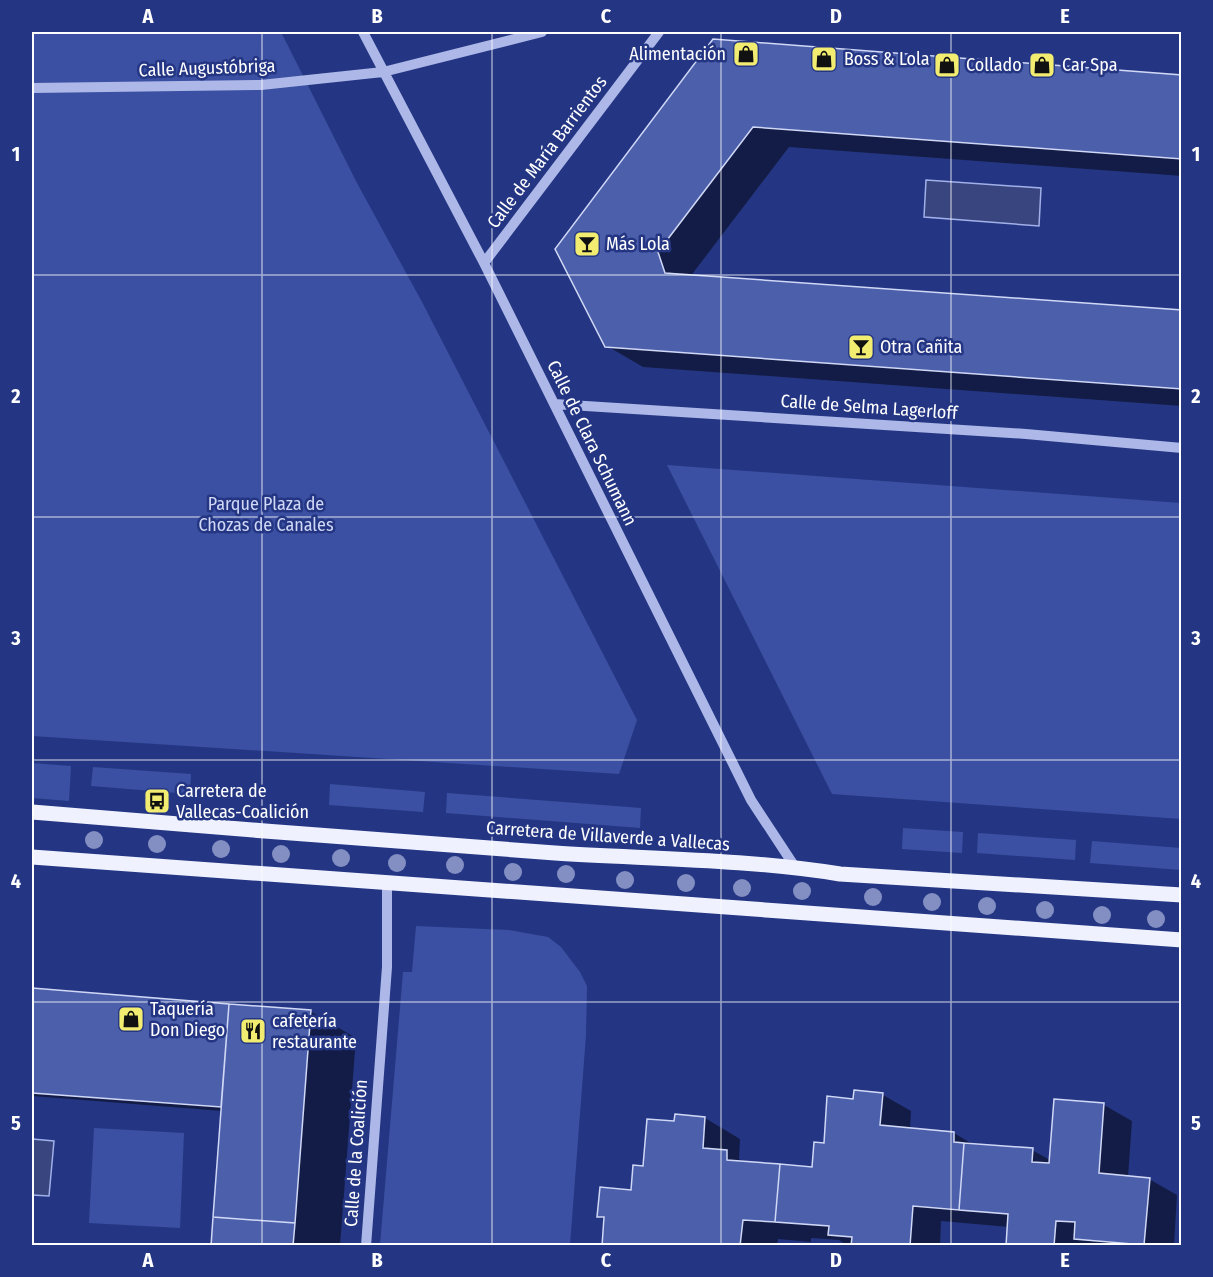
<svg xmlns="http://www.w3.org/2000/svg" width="1213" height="1277" font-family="'Fira Sans Condensed',sans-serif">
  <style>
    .green { fill: #3b50a2 }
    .water { fill: #39457f; stroke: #a1b0e9; stroke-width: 1.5 }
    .shadow { fill: #0007 }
    .building { fill: #4c5fab; stroke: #d0d8f6; stroke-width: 1.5 }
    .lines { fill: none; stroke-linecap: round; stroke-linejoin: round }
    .minor { stroke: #adb8e8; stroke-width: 10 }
    .major { stroke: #eff1fe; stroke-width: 15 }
    .tree { fill: #838fc2 }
    .grid { fill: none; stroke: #fff; stroke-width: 1.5; stroke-opacity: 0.55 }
    .labels { text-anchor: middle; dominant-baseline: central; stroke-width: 5; stroke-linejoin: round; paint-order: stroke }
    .poi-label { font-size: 18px; fill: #fff; stroke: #243683; text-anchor: start }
    .street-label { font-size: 18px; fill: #fff; stroke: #243683 }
    .park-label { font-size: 18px; fill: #d0d8f6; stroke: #243683 }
    .neatline { fill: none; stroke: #fff; stroke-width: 2 }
    .grid-label { font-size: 20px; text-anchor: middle; font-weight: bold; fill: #fff }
  </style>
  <rect width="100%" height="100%" fill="#243683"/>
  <path class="green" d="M32 32H281L357 183 422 302 637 720 619 774 32 736Z
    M667 465 1181 503V819L832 794Z
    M32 763 71 766 69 801 32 798Z
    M93 767 191 774 190 794 91 786Z
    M330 784 425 792 423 812 329 805Z
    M447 793 641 808 640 828 446 813Z
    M903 828 963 832 962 853 902 849Z
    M978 833 1076 840 1075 860 977 853Z
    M1092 841 1181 848V870L1090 863Z
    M416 926 509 930 548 937 561 947 580 972 587 986 586 1035 570 1245H380L403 972H412Z
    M94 1128 184 1133 180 1228 89 1223Z"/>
  <path class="water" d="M926 180 1041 188 1039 226 924 217Z
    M32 1139 54 1141 49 1196 32 1195Z"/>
  <path class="shadow" d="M714 40 1182 76V176L789 147 693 273 695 277 1182 311V406L643 367 607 346Z
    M32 989 310 1011 356 1038 340 1246H212L222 1111 32 1096Z
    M855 1092 883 1095 911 1111 910 1130 954 1133 974 1145 1032 1150 1050 1160 1104 1105 1132 1121 1128 1177 1149 1179 1177 1195 1174 1246H1088L1083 1243V1246H1007L1009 1227 941 1221 940 1246H848L839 1240 811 1238V1242L778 1239 777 1246H604L605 1220 598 1216 633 1191 644 1168 676 1122 705 1118 740 1139 739 1159 746 1163 813 1168 825 1145 855 1100Z"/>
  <path class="building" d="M713 39 1182 75V159L753 127 658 252 665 273 1182 310V389L605 347 555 249Z
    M32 988 229 1004 221 1107 32 1093Z
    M229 1004 311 1010 295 1223 213 1217Z
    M854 1090 883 1093 880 1125 954 1132V1142L964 1143 959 1210 913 1206 910 1246H851L852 1237 828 1235 829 1226 775 1222 780 1164 812 1167 814 1142 824 1143 827 1096 853 1099Z
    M1054 1099 1104 1103 1099 1173 1150 1178 1144 1245 1074 1239 1075 1222 1056 1221 1054 1246H1006L1008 1214 959 1210 964 1143 1033 1148 1032 1162 1049 1163Z
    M675 1114 705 1117 703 1148 727 1150V1160L780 1164 775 1222 743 1220 740 1246H602L604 1217H597L600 1187 631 1190 633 1165 643 1166 647 1119 674 1121Z
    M213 1217 295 1223 293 1246H211Z"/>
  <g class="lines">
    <path class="minor" d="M363 32 484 263 751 800 795 867
      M32 88 261 85 383 72 542 32
      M484 263 659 32
      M554 404 1026 434 1182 448
      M366 1246 387 967V883"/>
    <path class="major" d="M32 812C206 827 381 840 555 853 650 859 746 859 840 874L1182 895
      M32 857 1182 940"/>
  </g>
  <g class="tree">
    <circle cx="94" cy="840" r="9"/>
    <circle cx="157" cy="844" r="9"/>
    <circle cx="221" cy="849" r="9"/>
    <circle cx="281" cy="854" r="9"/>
    <circle cx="341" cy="858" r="9"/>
    <circle cx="397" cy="863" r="9"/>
    <circle cx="455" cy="865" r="9"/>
    <circle cx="513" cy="872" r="9"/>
    <circle cx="566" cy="874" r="9"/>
    <circle cx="625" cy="880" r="9"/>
    <circle cx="686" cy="883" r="9"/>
    <circle cx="742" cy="888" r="9"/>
    <circle cx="802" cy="891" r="9"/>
    <circle cx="873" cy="897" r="9"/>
    <circle cx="932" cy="902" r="9"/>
    <circle cx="987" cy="906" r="9"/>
    <circle cx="1045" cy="910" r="9"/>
    <circle cx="1102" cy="915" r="9"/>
    <circle cx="1156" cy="919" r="9"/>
  </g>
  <path class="grid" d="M262 32V1246M492 32V1246M721 32V1246M951 32V1246M32 275H1182M32 517H1182M32 760H1182M32 1002H1182"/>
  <defs>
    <symbol id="shop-square" viewBox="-11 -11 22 22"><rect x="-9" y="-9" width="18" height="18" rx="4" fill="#f2ed70" stroke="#243683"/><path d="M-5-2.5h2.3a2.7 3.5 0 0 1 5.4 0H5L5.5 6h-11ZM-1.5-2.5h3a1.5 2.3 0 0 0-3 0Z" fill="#111"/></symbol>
    <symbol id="bar-square" viewBox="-11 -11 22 22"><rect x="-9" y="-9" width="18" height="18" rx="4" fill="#f2ed70" stroke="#243683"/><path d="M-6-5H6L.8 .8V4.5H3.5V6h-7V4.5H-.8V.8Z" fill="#111"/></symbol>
    <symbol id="bus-square" viewBox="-11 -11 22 22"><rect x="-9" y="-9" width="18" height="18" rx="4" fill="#f2ed70" stroke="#243683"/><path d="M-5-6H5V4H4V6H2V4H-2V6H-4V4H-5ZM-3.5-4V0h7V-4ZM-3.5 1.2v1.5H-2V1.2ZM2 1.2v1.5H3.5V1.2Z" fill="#111"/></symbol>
    <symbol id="restaurant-square" viewBox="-11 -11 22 22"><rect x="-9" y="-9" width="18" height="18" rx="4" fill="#f2ed70" stroke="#243683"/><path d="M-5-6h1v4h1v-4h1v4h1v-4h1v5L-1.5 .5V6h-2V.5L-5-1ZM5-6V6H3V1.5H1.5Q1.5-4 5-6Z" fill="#111"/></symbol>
  </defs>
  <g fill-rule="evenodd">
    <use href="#shop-square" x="731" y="39" width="30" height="30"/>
    <use href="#shop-square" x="809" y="44" width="30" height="30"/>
    <use href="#shop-square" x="932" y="50" width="30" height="30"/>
    <use href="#shop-square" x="1027" y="50" width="30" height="30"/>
    <use href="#bar-square" x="572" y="229" width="30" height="30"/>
    <use href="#bar-square" x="846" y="332" width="30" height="30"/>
    <use href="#bus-square" x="142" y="786" width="30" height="30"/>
    <use href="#shop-square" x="116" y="1004" width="30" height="30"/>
    <use href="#restaurant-square" x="238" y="1016" width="30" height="30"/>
  </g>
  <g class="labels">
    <g class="poi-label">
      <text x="726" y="54" text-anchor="end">Alimentación</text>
      <text x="844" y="59">Boss &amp; Lola</text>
      <text x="966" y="65">Collado</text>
      <text x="1062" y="65">Car Spa</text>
      <text x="606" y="244">Más Lola</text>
      <text x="880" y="347">Otra Cañita</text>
      <text x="176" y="791">Carretera de<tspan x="176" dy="21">Vallecas-Coalición</tspan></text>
      <text x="150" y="1009">Taquería<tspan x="150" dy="21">Don Diego</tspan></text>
      <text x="272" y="1021">cafetería<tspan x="272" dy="21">restaurante</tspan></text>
    </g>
    <g class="street-label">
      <text transform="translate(207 68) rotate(-2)">Calle Augustóbriga</text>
      <text transform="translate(547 152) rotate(-53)">Calle de María Barrientos</text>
      <text transform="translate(869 407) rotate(4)">Calle de Selma Lagerloff</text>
      <text transform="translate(592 443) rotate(64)">Calle de Clara Schumann</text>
      <text transform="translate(608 836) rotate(4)">Carretera de Villaverde a Vallecas</text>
      <text transform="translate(356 1153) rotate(-86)">Calle de la Coalición</text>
    </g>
    <g class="park-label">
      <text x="266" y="504">Parque Plaza de<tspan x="266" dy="21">Chozas de Canales</tspan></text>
    </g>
  </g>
  <rect width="1213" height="1277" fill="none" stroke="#243683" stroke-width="66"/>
  <rect x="33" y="33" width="1147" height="1211" class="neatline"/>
  <g class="grid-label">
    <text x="148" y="23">A</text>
    <text x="377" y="23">B</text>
    <text x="606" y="23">C</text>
    <text x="836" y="23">D</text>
    <text x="1065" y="23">E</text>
    <text x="16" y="161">1</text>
    <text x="1196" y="161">1</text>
    <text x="16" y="403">2</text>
    <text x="1196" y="403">2</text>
    <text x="16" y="645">3</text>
    <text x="1196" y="645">3</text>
    <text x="16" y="888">4</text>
    <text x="1196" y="888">4</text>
    <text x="16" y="1130">5</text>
    <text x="1196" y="1130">5</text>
    <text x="148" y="1267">A</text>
    <text x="377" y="1267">B</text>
    <text x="606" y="1267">C</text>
    <text x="836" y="1267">D</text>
    <text x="1065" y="1267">E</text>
  </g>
</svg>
